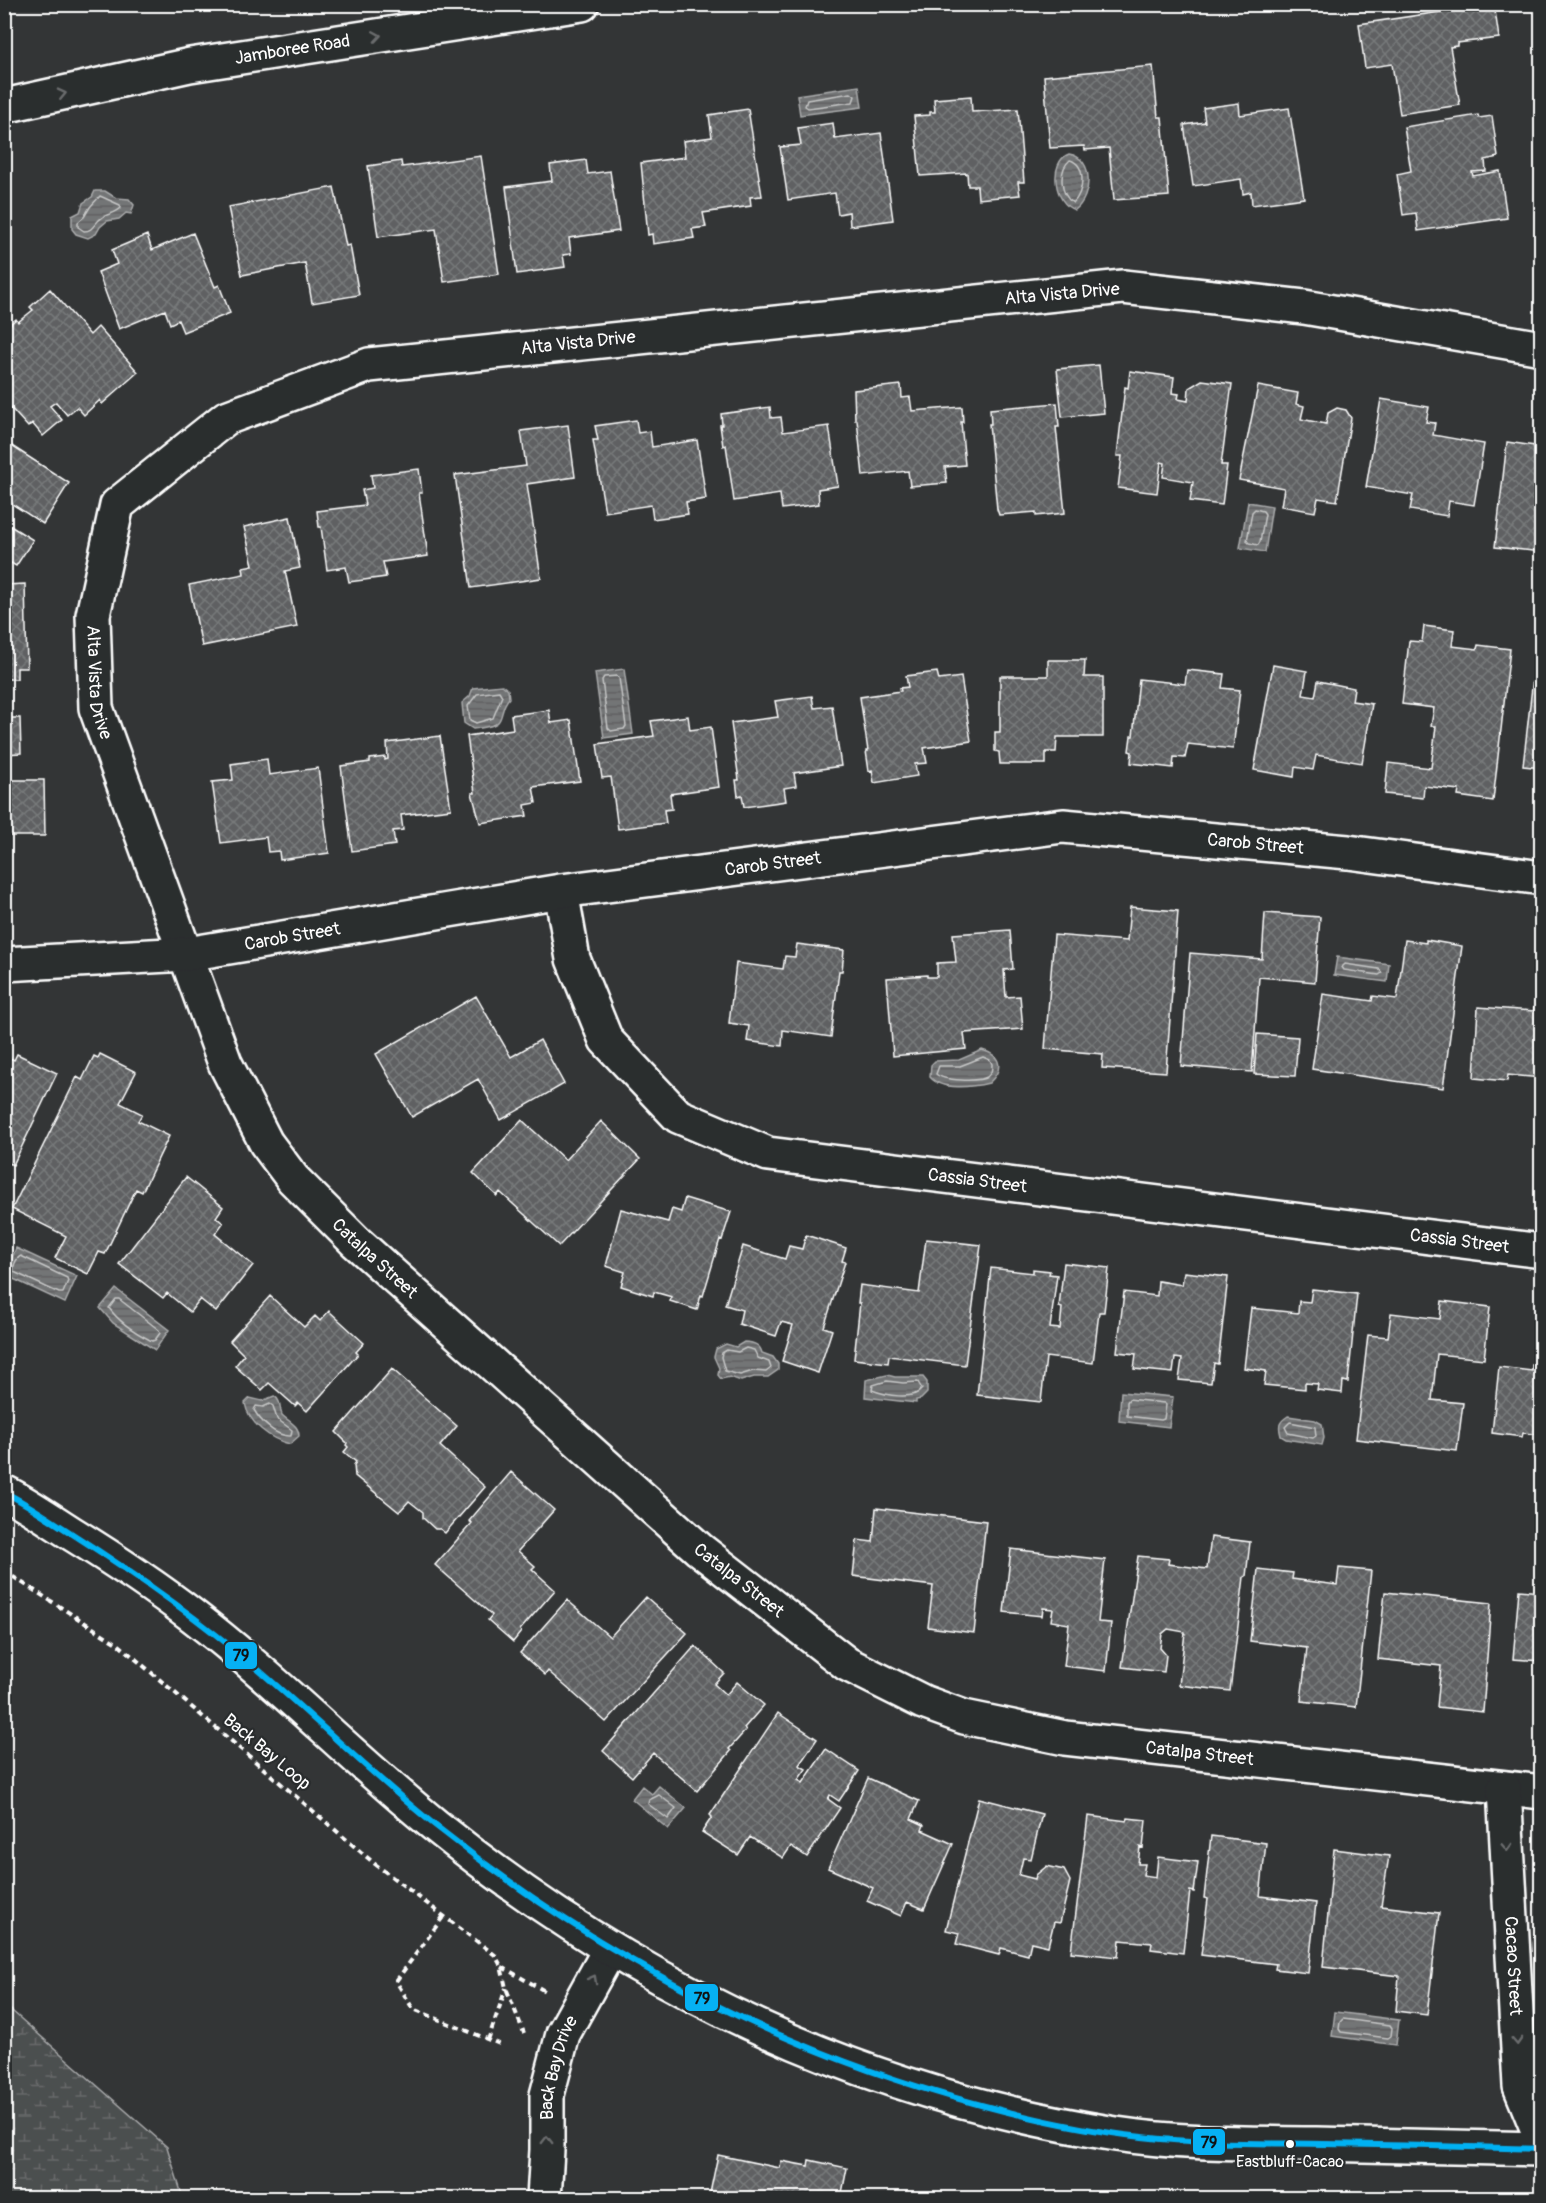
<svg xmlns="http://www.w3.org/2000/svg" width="1546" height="2203" font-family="Pangolin,sans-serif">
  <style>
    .wetland { fill: url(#wetland-marsh); stroke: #a6a7a8; stroke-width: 1.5 }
    .water { fill: url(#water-rules); stroke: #abacad; stroke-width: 1.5 }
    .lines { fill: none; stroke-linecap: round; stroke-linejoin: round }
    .shore { stroke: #c7c8c8; stroke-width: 1.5 }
    .building { fill: url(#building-cross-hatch); stroke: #fff; stroke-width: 1.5 }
    .minor-casing { stroke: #fff; stroke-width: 38 }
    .tertiary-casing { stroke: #fff; stroke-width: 38 }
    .secondary-casing { stroke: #fff; stroke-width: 38 }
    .primary-casing { stroke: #fff; stroke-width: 38 }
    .path { stroke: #fff; stroke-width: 4; stroke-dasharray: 6 4.5; stroke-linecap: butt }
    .minor { stroke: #2a2d2e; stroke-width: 33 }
    .tertiary { stroke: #2a2d2e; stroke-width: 33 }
    .secondary { stroke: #2a2d2e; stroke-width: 33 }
    .primary { stroke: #2a2d2e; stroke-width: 33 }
    .bus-1-casing { stroke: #2a2d2e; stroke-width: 10 }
    .bus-1 { stroke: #06b1f3; stroke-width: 6 }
    .oneway { stroke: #6a6c6d }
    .bus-dot { fill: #fff; stroke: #2a2d2e; stroke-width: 2 }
    .labels { text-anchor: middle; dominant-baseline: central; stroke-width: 4.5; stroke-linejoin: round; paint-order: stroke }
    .bus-label { font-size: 16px; fill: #fff; stroke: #2a2d2e }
    .street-label { font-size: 18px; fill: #fff; stroke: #2a2d2e }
    .line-badge { stroke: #2a2d2e; stroke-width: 2 }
    .pale-badge-label { font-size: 16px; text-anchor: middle; font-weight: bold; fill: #111 }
  </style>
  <defs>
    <pattern id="wetland-marsh" width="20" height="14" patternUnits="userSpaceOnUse" patternTransform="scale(1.5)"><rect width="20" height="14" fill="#4c4f50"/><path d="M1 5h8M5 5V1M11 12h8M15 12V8" fill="none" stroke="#67696a"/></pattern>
    <pattern id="water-rules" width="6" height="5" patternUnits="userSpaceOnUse" patternTransform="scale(1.5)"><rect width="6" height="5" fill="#737576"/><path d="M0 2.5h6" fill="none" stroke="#606061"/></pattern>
    <pattern id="building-cross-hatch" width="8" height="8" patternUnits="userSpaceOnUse" patternTransform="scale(1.5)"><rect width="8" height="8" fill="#5f6162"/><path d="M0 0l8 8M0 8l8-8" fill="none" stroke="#77797a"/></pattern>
  </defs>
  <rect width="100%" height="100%" fill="#333536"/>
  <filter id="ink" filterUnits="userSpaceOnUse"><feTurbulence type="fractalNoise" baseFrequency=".0167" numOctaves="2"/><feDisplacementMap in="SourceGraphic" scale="12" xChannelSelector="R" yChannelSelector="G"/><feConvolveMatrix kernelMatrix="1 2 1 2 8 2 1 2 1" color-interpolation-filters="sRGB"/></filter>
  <g filter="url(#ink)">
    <path class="wetland" d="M4 2004 167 2147 183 2198H5Z"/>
    <path class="water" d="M859 86 862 107 800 115 797 95Z
      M1069 154C1095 158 1092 197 1075 210 1054 204 1048 162 1069 154Z
      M95 191H105L116 198 129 199 134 205 131 214 126 213 119 219 107 221 100 227 96 234 88 238 76 234 72 229V216L80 212 83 203 92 197Z
      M1248 502 1272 506 1265 552 1240 548Z
      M624 669 633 734 604 738 595 673Z
      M502 685 508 690 509 698C501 707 503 717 498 722 494 727 480 728 473 729L464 723 462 703 470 696 473 688Z
      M1337 957 1389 964 1387 982 1334 975Z
      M982 1050C1003 1056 1003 1070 989 1083 972 1087 942 1091 930 1077L931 1065 935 1061 959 1060Z
      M16 1248 77 1276 65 1303 5 1275Z
      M116 1289 169 1330 155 1350 113 1323 100 1308Z
      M744 1342C752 1342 760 1344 762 1353L773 1357 778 1364V1370L768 1377H754L741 1381 730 1377 721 1379 718 1375 719 1368 714 1357 716 1349 726 1344 736 1347Z
      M887 1375 895 1377H923L927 1382V1393L921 1399 916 1400V1403L865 1397 866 1380Z
      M1121 1392 1173 1397 1169 1427 1119 1421Z
      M274 1396C282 1401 279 1408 282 1415 289 1422 299 1425 299 1436L290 1444C271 1440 248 1423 245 1403L250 1398 262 1401Z
      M1288 1416 1315 1420 1322 1424 1324 1438 1322 1445 1286 1439 1281 1436C1278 1425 1279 1422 1288 1416Z
      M642 1786 652 1794 659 1786 686 1808 668 1829 632 1799Z
      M1335 2012 1399 2020 1396 2045 1332 2036Z"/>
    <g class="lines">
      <path class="shore" d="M851 93 855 96 853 102 808 108 805 106 807 100Z
        M1070 160C1087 165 1084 193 1073 203 1060 195 1058 170 1070 160Z
        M100 196 120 205 121 208C115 214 109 213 103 217 94 222 94 231 84 231L78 227V222L84 217 90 207Z
        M1255 509 1263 511 1265 514 1260 542 1258 545 1249 543 1247 541 1252 512Z
        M617 676 619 678 626 726 624 729 611 731 608 728 602 680 604 677Z
        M499 691 502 696 493 718 476 723 470 720 468 706 477 694Z
        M1345 964 1379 969 1382 973 1379 975 1344 970 1342 967Z
        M983 1057 990 1060 992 1064C992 1069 992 1073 987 1077 979 1082 943 1081 936 1074L939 1066H960Z
        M21 1256 67 1278 68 1281 63 1293H59L14 1272C12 1268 16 1258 21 1256Z
        M116 1299H119L159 1330 160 1333 155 1340 152 1341C136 1333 119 1322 109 1308Z
        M746 1348 754 1350 758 1358 769 1362 771 1368 766 1372 753 1371 740 1375 725 1371 721 1357 722 1353 727 1350 738 1352Z
        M887 1381 903 1383 918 1382 922 1389C913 1401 885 1395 872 1390L873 1385Z
        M1129 1399 1164 1403 1166 1405 1164 1419 1161 1420 1127 1416V1402Z
        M270 1404 273 1406 277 1419 292 1430 291 1436C276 1437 261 1422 254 1410L256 1406 263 1407Z
        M1290 1422 1315 1427 1316 1436 1313 1438 1288 1433 1285 1427Z
        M659 1795 676 1808 668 1819 648 1804 649 1800Z
        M1343 2019 1390 2025 1392 2028 1391 2036 1388 2038 1341 2032 1339 2029 1340 2022Z"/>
    </g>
    <path class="building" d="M1445 4H1494L1499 38 1457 43V46L1450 47 1460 105 1400 114 1392 64 1365 68 1359 24 1446 11Z
      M1153 66 1158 117H1162L1169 196 1114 200 1109 148 1085 150 1084 146 1050 148 1044 76Z
      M971 96 972 112 1018 109 1024 182H1018L1020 195 978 199 977 186H968L967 173 920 176 914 116 930 115V112H935L934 99Z
      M1239 103 1240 115 1289 108 1304 198 1252 205 1251 192 1243 194 1241 179 1193 186 1184 125 1205 122 1203 108Z
      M748 109 762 196 750 197 751 206 703 213 706 227 692 229 694 238 653 244 652 234 648 235 641 163 685 157 683 141 712 137 709 115Z
      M1478 115 1479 118 1492 116 1498 157 1485 160 1486 171 1472 172 1473 176 1500 171 1507 218 1418 231 1416 213 1403 215 1397 174 1411 171 1404 127Z
      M833 123 835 139 881 133 893 220 850 226 849 212 838 214 835 193 788 200 780 147 801 145 798 128Z
      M481 156 499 274 444 282 436 229 378 237 368 166 401 161 402 167Z
      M586 160 588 174 610 171 619 231 569 238 571 254 563 255 565 267 517 274 506 187 552 181 550 165Z
      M334 187 346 246 350 245 359 295 312 303 305 263 242 275 228 207Z
      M193 233 215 287 219 285 230 313 183 332 178 320 170 324 165 310 119 329 98 272 117 264 112 250 147 235 152 250Z
      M50 289 90 335 98 327 138 372 102 404 100 400 84 415 77 407 67 415 56 402 50 406 62 420 43 436 32 423 28 427 7 404 4 406V329L16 319 18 322 33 310 30 307Z
      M1099 365 1104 413 1062 417 1057 369Z
      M1130 371 1174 377 1172 393 1179 394 1178 399 1188 401 1189 388 1202 380 1232 384 1221 465H1227L1222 505 1190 501 1193 482 1163 477 1165 463 1161 462 1157 493 1118 488 1122 456H1117L1125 387 1128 388Z
      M901 385 902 398 910 397 912 411 962 407 963 422H961L965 465 945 467 947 483 910 486 908 471 863 476 857 420H855L854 390Z
      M1258 386 1298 393 1296 404 1304 406 1301 419 1326 424 1328 413 1337 408 1346 410 1351 418 1337 501 1318 498 1315 512 1281 506 1284 488 1239 480Z
      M1381 399 1429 407 1426 422 1435 423 1433 435 1484 444 1474 505 1449 501 1447 516 1410 510 1413 495 1366 487Z
      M1057 403 1059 427H1056L1065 513 1036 516V512L999 515 997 509 989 424H991L990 409Z
      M770 407 771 418 781 417 783 432 829 426 838 486 818 489 819 504 782 509 780 494 734 501 726 445 723 446 720 425H722L721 414Z
      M636 420 638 433 650 431 652 447 697 440 706 499 686 502 688 514 653 519 651 505 605 512 593 440H598L595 426Z
      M568 425 575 477 527 484 541 578 471 588 455 475 526 466 521 431Z
      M4 441 69 483 43 524 6 500 4 502Z
      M1507 442 1542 447 1538 484 1542 485V552L1495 547Z
      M419 469 422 493H419L428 556 383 562 386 577 349 582 346 567 327 570 321 527H319L317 511 365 505 362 490 373 488 371 475Z
      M290 517 300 568 285 571 297 627 202 646 189 585 244 574 243 567 253 565 244 527Z
      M4 522 33 540 16 566 4 559Z
      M25 584 27 668H17V679H4V585Z
      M1424 626 1454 630 1452 646 1477 649 1478 645 1510 649 1493 801 1458 796 1459 790 1424 786 1423 798 1385 794 1388 763 1431 768 1436 726H1431L1434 708 1402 704 1409 641 1422 642Z
      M1536 652 1542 653V768L1523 766Z
      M1048 660H1085L1084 677H1103V737H1057L1056 752H1046V764H1000L999 752 995 751V732H1000V676H1048Z
      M1273 665 1307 671 1303 695 1315 697 1318 681 1354 688 1352 701 1372 704 1362 763 1316 755 1313 770 1295 767 1294 777 1254 770Z
      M1187 670 1224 674 1222 688 1240 690 1233 749 1188 744 1185 758 1174 757 1173 768 1131 763 1132 752 1129 751 1131 736H1133L1139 679 1185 684Z
      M937 672 939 680 961 677 971 741 924 748 927 763 915 764 917 776 874 783 872 770 869 771 866 751H868L860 697 901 691 900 688 908 687 906 676Z
      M812 696 814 708 832 706 841 766 794 773 796 786 784 788 786 801 744 807 742 795 738 796 736 780H739L731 723 778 717 775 701Z
      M549 710 551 723 571 720 580 781 533 787 536 803 525 805 527 816 480 823 472 793H475L467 736 513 729 511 715Z
      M688 716 690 730 711 727 719 787 670 794 672 809 664 810 666 823 618 829 611 777 602 778 597 744 654 736 651 721Z
      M4 718H20L21 753 4 754Z
      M440 736 451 809 401 815 403 830 393 831 395 845 352 851 341 766 370 762V759L385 757V760L388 759 387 743Z
      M267 759 269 775 318 768 329 853 280 860 279 851 268 852 266 837 221 843 212 782 233 780 231 764Z
      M4 780H44L45 836H4Z
      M1130 907 1178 911 1166 1072 1102 1068 1103 1054 1045 1049 1054 935 1127 941Z
      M1265 913 1320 917 1315 982 1259 977 1252 1072 1181 1066 1190 953 1262 959Z
      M1010 930 1013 969 1004 970 1006 997 1020 996 1023 1029 964 1033 966 1049 893 1056 887 978 927 975V977H937V963L956 962 953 934Z
      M1405 940 1426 943V940L1462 946 1443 1088 1312 1069 1323 994 1372 1001 1373 996 1397 999Z
      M797 944 844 950 842 971H839L831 1037 783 1030 782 1046 747 1041 749 1026 729 1023 736 963 783 969 785 956 795 957Z
      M1538 954H1542V1078L1508 1075 1507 1081 1474 1078 1478 1007 1534 1011Z
      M476 996 511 1057 540 1040 564 1084 501 1120 478 1079 412 1117 376 1054Z
      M1257 1034 1298 1037 1295 1076 1254 1074Z
      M17 1054 57 1073 13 1165 4 1161V1055L14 1060Z
      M100 1054 136 1072 120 1103 142 1114 138 1121 169 1136 142 1192 136 1189 105 1254 99 1252 88 1274 55 1258 66 1236 12 1209 77 1077 82 1080 94 1056 98 1058Z
      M522 1120 565 1160 601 1121 640 1159 559 1246 500 1192 497 1196 473 1173Z
      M186 1177 223 1207 216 1217 223 1223 215 1234 253 1265 216 1312 200 1299 190 1312 167 1293 163 1298 119 1264Z
      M685 1198 731 1212 722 1240 720 1239 703 1296 701 1295 697 1310 670 1301 672 1297 654 1292 653 1296 621 1286 625 1272 606 1266 621 1209 668 1222 672 1209 681 1212Z
      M806 1235 846 1248 842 1261 845 1262 824 1327 832 1330 818 1373 782 1361 793 1325 781 1322 776 1336 739 1324 742 1310 725 1305 743 1246 785 1259 789 1246 802 1249Z
      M926 1239 981 1245 965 1365 889 1356 888 1363 854 1359 860 1303H858L860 1285 919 1293Z
      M1064 1263 1109 1268 1104 1312H1099L1093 1363 1046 1357 1041 1402 977 1395 991 1268 1033 1273V1269L1050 1271 1049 1274 1057 1275 1050 1328 1060 1329 1062 1308 1059 1307Z
      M1184 1272 1228 1277 1218 1364 1214 1363 1211 1383 1179 1380 1182 1359 1175 1358 1173 1373 1134 1369 1136 1354 1117 1352 1124 1292 1157 1296 1158 1281 1182 1285Z
      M1312 1289 1357 1294 1348 1382 1343 1381 1342 1393 1317 1390 1318 1384 1305 1383V1389L1264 1385 1266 1371 1244 1368 1251 1308 1298 1313 1299 1301 1310 1302Z
      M270 1296 304 1327 315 1316 320 1321 329 1311 364 1343 356 1352 358 1354 307 1411 298 1403 295 1406 269 1383 262 1390 235 1366 244 1355 230 1341Z
      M1442 1301 1490 1307 1484 1359 1437 1354 1432 1400 1463 1403 1457 1451 1356 1439 1368 1335 1388 1337 1391 1313 1440 1319Z
      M1532 1365 1542 1366V1435L1523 1433 1522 1437 1492 1433 1499 1367 1532 1371Z
      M392 1369 457 1426 440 1446 485 1487 445 1533 440 1529H435L423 1518V1512L409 1501 399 1512 355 1476 354 1465 356 1462 344 1452 348 1447 346 1445 347 1443 336 1432Z
      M511 1472 554 1510 518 1551 535 1566 532 1569 555 1590 520 1630 521 1632 513 1642 488 1620 492 1615 435 1565 472 1523 469 1521Z
      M876 1508 986 1521 974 1633 928 1627 933 1586 853 1576 857 1540 873 1542Z
      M1211 1537 1250 1542 1246 1576 1244 1577 1230 1691 1179 1685 1185 1632 1168 1629 1162 1634 1160 1648 1166 1655 1164 1672 1122 1667 1138 1556 1169 1559 1168 1564 1207 1569Z
      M1011 1549 1105 1560 1098 1622 1111 1623 1106 1671 1064 1666 1069 1624 1051 1621 1053 1609 1043 1608 1042 1616 1004 1612Z
      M1339 1568 1371 1571 1356 1707 1301 1701 1307 1648 1250 1641 1258 1569 1293 1573 1292 1579 1337 1585Z
      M1519 1590 1542 1592V1661L1513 1659Z
      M1385 1592 1491 1603 1483 1712 1437 1707 1441 1666 1378 1659Z
      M646 1597 687 1633 606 1722 548 1671 545 1675 520 1653 567 1600 610 1637Z
      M695 1646 724 1673 714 1684 726 1695 737 1682 764 1705 744 1728 746 1730 729 1749 731 1751 697 1791 653 1753 632 1777 603 1751Z
      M778 1713 817 1739 799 1765 806 1769 798 1780 803 1783 826 1749 859 1771 839 1801 830 1795 828 1799 840 1808 807 1857 791 1846 783 1858 750 1837 738 1855 702 1832 712 1817 710 1815Z
      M868 1778 919 1801 911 1819 924 1825 922 1830 953 1844 924 1909 907 1902 901 1916 867 1901 873 1888 828 1868Z
      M979 1798 1042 1814 1031 1859 1023 1858 1019 1875 1035 1879 1036 1875 1047 1866 1064 1870 1070 1881 1060 1923 1054 1922 1048 1946 1031 1942 1028 1955 1001 1948 999 1955 956 1944 959 1933 946 1930Z
      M1088 1816 1127 1821 1128 1818 1146 1820 1143 1848 1140 1847 1138 1864H1145L1143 1875 1156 1877 1158 1857 1198 1862 1194 1892 1190 1891 1183 1953 1151 1949 1152 1943 1120 1940 1118 1957 1071 1952Z
      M1211 1836 1266 1843 1260 1896 1316 1903 1308 1973 1275 1969 1276 1964 1201 1955 1208 1899 1204 1898Z
      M1334 1849 1389 1856 1381 1906 1439 1913 1427 2015 1396 2011 1399 1976 1323 1967Z
      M718 2155 780 2168 781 2161 808 2166 809 2160 847 2168 841 2198H709Z"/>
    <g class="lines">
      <defs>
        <g id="minor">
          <path id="s1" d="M1542 348 1304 307 1123 287 369 365 226 418 117 505 93 615 96 708 225 1063 266 1143 293 1179 356 1242 699 1549 847 1664 923 1702 964 1717 1065 1738 1542 1792"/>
          <path id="s2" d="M561 891 573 959 606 1040 678 1116 768 1154 1542 1251"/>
          <path id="s3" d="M4 964 187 954 561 891 1063 826 1348 852 1542 878"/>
          <path id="s4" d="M544 2198 547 2150V2095L563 2034 610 1949"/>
        </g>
        <g id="tertiary">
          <path id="s5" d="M1504 1788 1520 2086 1542 2140"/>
        </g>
        <path id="secondary" d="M4 1492C28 1504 49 1519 71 1533 113 1559 154 1586 193 1616 278 1681 353 1759 436 1826 637 1988 861 2094 1116 2134 1182 2144 1249 2143 1316 2144 1391 2145 1466 2147 1542 2149"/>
        <g id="primary">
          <path id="s6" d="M4 106 190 65 582 4"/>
        </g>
      </defs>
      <use href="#minor" class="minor-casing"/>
      <use href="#tertiary" class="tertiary-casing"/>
      <use href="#secondary" class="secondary-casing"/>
      <use href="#primary" class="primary-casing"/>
      <path class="path" d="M4 1571 118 1644 375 1864 495 1955 501 1966 506 1988 524 2033
        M443 1917 396 1981 413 2009 502 2045
        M502 1967 545 1991
        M488 2040 506 1988"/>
      <use href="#minor" class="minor"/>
      <use href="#tertiary" class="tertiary"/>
      <use href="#secondary" class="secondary"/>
      <use href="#primary" class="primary"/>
      <defs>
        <path id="bus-1" d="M4 1492C28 1504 49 1519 71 1533 135 1574 196 1616 254 1666 315 1718 373 1776 436 1826 598 1955 780 2052 981 2105 1033 2119 1088 2131 1142 2137 1203 2144 1264 2143 1324 2144 1397 2145 1469 2147 1542 2149"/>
      </defs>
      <use href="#bus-1" class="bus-1-casing"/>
      <use href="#bus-1" class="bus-1"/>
    </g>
    <defs><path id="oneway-chevron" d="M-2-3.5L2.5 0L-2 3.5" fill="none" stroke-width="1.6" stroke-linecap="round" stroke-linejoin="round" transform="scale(1.5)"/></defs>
    <g class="oneway">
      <use href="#oneway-chevron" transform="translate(377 36) rotate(-9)"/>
      <use href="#oneway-chevron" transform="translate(62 94) rotate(-13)"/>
      <use href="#oneway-chevron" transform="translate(1507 1847) rotate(87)"/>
      <use href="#oneway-chevron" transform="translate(593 1979) rotate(-61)"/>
      <use href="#oneway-chevron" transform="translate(1517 2041) rotate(87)"/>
      <use href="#oneway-chevron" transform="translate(547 2140) rotate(-90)"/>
    </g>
  </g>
  <circle class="bus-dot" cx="1290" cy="2144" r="5"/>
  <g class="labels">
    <g class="bus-label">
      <text x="1290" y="2162">Eastbluff-Cacao</text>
    </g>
    <g class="street-label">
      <text stroke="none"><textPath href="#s6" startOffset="294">Jamboree Road</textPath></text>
      <text transform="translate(1062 294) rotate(-5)">Alta Vista Drive</text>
      <text transform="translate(578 343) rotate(-6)">Alta Vista Drive</text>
      <text stroke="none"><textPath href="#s1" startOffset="1654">Alta Vista Drive</textPath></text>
      <text stroke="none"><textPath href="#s3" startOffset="1262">Carob Street</textPath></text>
      <text stroke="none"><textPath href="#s3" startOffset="776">Carob Street</textPath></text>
      <text stroke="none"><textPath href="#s3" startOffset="290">Carob Street</textPath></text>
      <text stroke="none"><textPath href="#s2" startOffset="570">Cassia Street</textPath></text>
      <text stroke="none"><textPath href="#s2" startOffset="1056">Cassia Street</textPath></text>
      <text stroke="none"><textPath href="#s1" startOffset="2306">Catalpa Street</textPath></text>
      <text stroke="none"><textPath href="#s1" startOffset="2792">Catalpa Street</textPath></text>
      <text transform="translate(267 1752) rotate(40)">Back Bay Loop</text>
      <text stroke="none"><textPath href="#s1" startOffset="3296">Catalpa Street</textPath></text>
      <text stroke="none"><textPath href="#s5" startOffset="178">Cacao Street</textPath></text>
      <text stroke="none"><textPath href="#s4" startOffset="132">Back Bay Drive</textPath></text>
    </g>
  </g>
  <g class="line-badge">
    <rect x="224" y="1641" width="34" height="29" rx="6" fill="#06b1f3"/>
    <rect x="684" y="1983" width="35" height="29" rx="6" fill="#06b1f3"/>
    <rect x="1192" y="2128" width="34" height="28" rx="6" fill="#06b1f3"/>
  </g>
  <g class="pale-badge-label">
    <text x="241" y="1661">79</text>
    <text x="702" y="2004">79</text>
    <text x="1209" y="2148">79</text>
  </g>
  <rect width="1546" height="2203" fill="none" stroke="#2a2d2e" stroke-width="24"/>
  <rect x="12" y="12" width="1522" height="2179" fill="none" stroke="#fff" stroke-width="2" filter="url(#ink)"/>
</svg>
